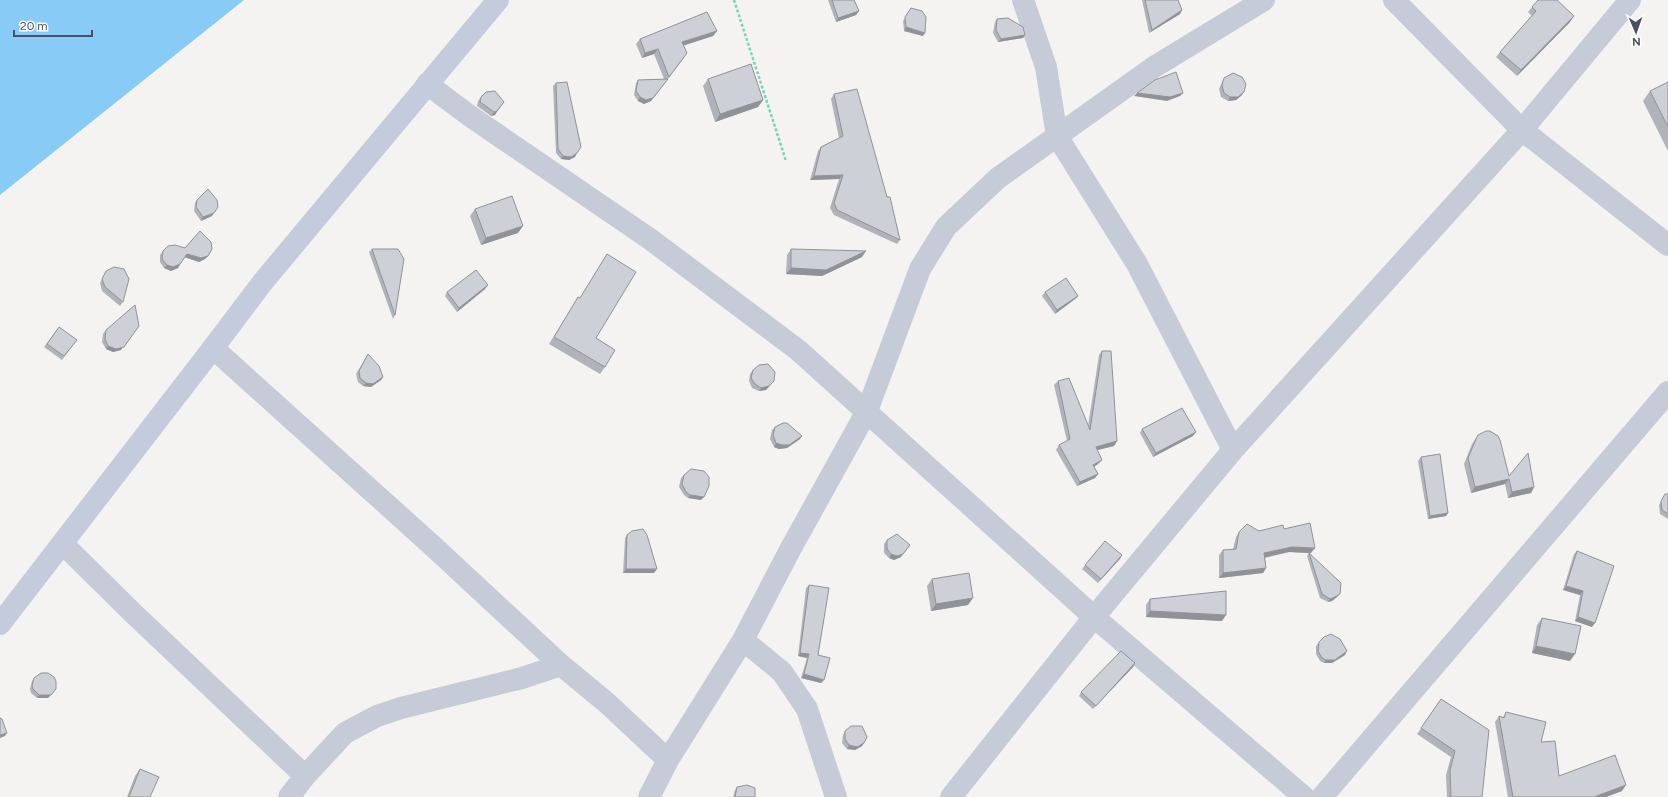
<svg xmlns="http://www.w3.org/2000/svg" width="1668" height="797" font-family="Figtree,sans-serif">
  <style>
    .water { fill: #87cbf6 }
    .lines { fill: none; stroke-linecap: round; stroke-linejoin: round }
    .path { stroke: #72d7b8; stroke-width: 2.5; stroke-dasharray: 3 2; stroke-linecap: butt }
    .minor { stroke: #c5ccd8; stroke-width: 22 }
    .secondary { stroke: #c4cbdd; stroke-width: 22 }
    .wall { fill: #b1b3ba }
    .shaded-wall { fill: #909297 }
    .building { fill: #ced0d8; stroke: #909297 }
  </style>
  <rect width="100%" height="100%" fill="#f5f3f2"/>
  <path class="water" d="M0 0H244L0 195Z"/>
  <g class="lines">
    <path class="path" d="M734 0 786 161"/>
    <path class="minor" d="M1023 0 1046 67 1057 136 1137 264 1233 450
      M1394 0 1522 130 1668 245
      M427 84 470 116 650 239 798 350 1094 617 1304 797
      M213 348 435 548 561 665
      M63 544 134 614 305 776
      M743 640 782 672 807 709 836 797
      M289 797 305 776 345 733 377 716 401 708 522 678 561 665 607 703 668 760
      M649 797 668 760 743 640 791 548 867 411 920 269 946 227 998 178 1154 67 1264 0
      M951 797 1094 617 1233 450 1522 130 1630 0
      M1322 797 1668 392"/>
    <path class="secondary" d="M0 624 213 348 262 283 498 0"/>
  </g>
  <path class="wall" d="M828 0H854L859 11 856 15 836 22Z
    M1142 0H1178L1182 10 1180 14 1149 33Z
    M1532 7 1570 22 1517 76 1496 57 1500 52 1532 16 1528 12Z
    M911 8 923 36 904 31 903 21Z
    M997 19 1025 35 1023 38 998 42 993 33 995 22Z
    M717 31 713 36 684 45V58L651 101 644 104 638 101 634 95 636 83 638 80 664 79 654 54 642 58 636 44 640 39Z
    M1224 78 1242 95 1236 100 1228 101 1221 97 1219 89 1222 82Z
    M708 79 763 100 758 107 715 122 703 86Z
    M1668 82V151L1643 101 1650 91Z
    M556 83 575 157 569 160 561 159 556 153 553 86Z
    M834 94 887 197 900 240 897 244 834 215 830 208 839 179 810 180 818 151 821 147 839 138 831 99Z
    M481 97 504 102 495 115 491 116 477 106 478 101Z
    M197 200 212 216 201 221 194 211 195 203Z
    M475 209 518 233 481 245 470 216Z
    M372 249 395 315 393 319 369 252Z
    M791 249 862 257 822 276 786 274 787 255Z
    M163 251 205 259 199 262 185 257 178 268 171 271 164 268 160 262V255Z
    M607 254 596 338 605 367 600 374 549 344 574 304 578 297 580 298Z
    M106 271 123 302 120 306 102 291 100 283Z
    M488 285 485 289 457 312 445 296 447 292Z
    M1045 292 1078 296 1075 299 1055 314 1042 296Z
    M59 327 77 340 62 360 44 347Z
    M106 330 121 350 113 352 106 349 102 342 103 334Z
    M1102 351 1117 441 1114 446 1098 450V464L1094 467 1098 474 1095 478 1077 486 1056 450 1059 445 1067 441 1054 385 1058 381 1088 426 1099 355Z
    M368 354 383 377 381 380 371 387 363 386 358 382 356 374Z
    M753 370 774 381 766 390 759 391 752 388 749 381 750 374Z
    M775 427 800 439 787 448 779 449 774 447 770 439 772 430Z
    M1142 429 1193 436 1153 457 1140 433Z
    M1478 435 1509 476 1534 487 1531 493 1508 498 1505 484 1471 493 1464 464 1472 444Z
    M1421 457 1448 513 1446 516 1428 519 1418 461Z
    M684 475 701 500 688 498 684 495 679 487 681 478Z
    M1665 494H1668V519L1660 514 1659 505Z
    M1284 529 1311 553H1309L1337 597 1332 601 1328 602 1320 598 1307 556 1309 553 1289 552 1265 558 1266 568 1263 573 1219 578V555L1223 550 1233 549 1236 537 1239 532Z
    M627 535 654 573H623L625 538Z
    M887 540 901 557 894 560 889 558 884 553V544Z
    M1577 551 1592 627 1575 621 1580 595 1563 590 1574 554Z
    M1122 555 1098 583 1082 569 1085 565Z
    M932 579 968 605 931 611 927 586Z
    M809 585 818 655 821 683 801 678 807 658 798 656 806 588Z
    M1150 599 1222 621 1146 617V605Z
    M1542 618 1570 661 1532 653 1537 625Z
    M1319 642 1345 655 1332 663H1324L1320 661 1316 654V646Z
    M1135 663 1133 667 1093 709 1079 696 1081 692Z
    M34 678 56 689 48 698H37L31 693 30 689 32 681Z
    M1441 699 1482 797H1447L1446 775 1451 757 1417 734Z
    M1506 712 1541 742 1559 776 1622 791 1606 797H1508L1495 722 1499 716 1503 717Z
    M845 731 864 743 862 746 855 750 847 749 842 743 843 735Z
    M140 769 150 797H127L135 776Z
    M737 787 755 797H733L735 790Z"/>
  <path class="shaded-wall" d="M1182 10 1180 14 1149 33 1152 30Z
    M859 11 856 15 836 22 838 18Z
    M1574 16 1570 22 1517 76 1521 70Z
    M906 27 925 33 923 36 904 31Z
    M717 31 713 36 679 47 682 42Z
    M1025 35 1023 38 998 42 1001 39Z
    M658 49 654 54 642 58 645 53Z
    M668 79 651 101 644 104 638 101 640 97Z
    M1244 92 1242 95 1236 100 1228 101 1230 97Z
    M1137 93H1183L1180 96 1167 101 1134 96Z
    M763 100 758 107 715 122 720 114Z
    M497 111 495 115 491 116 494 112Z
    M577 153 575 157 569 160 561 159 563 156Z
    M843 175 839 179 810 180 814 176Z
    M214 213 212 216 201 221 203 217Z
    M523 226 518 233 481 245 486 238Z
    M866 251 862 257 822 276 786 274 791 268Z
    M187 254 208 256 205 259 199 262 184 257Z
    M180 264 178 268 171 271 164 268 167 265Z
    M488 285 485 289 457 312 459 308Z
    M1078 296 1075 299 1055 314 1057 310Z
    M139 326 121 350 113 352 106 349 108 346Z
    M383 377 381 380 371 387 363 386 366 383Z
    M774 381 766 390 759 391 761 388Z
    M1196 432 1193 436 1153 457 1156 453Z
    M802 436 800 439 787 448 779 449 774 447 776 443Z
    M1117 441 1114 446 1093 451 1096 447Z
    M1102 460 1098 464 1090 469 1093 465Z
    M1098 474 1095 478 1077 486 1080 482Z
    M1509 479 1505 484 1471 493 1475 487Z
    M1534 487 1531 493 1508 498 1512 492Z
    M690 495 704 497 701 500 688 498Z
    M1448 513 1446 516 1428 519 1430 516Z
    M910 545 901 557 894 560 889 558 891 554Z
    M1292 547 1315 548 1311 553 1289 552 1261 558 1264 553Z
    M1122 555 1120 559 1098 583 1101 579Z
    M1266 568 1263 573 1219 578 1223 573Z
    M626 569H657L654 573H623Z
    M1566 586 1583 591 1580 595 1563 590Z
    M1340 594 1337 597 1332 601 1328 602 1330 599Z
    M973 598 968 605 931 611 936 604Z
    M1150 611 1226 615 1222 621 1146 617Z
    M1578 617 1595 623 1592 627 1575 621Z
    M1536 646 1575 654 1570 661 1532 653Z
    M1347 651 1345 655 1332 663H1324L1326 660Z
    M800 653 809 654 807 658 798 656Z
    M1135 663 1133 667 1093 709 1096 706Z
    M804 674 824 680 821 683 801 678Z
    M56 689 48 698H37L39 695Z
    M7 733 5 736 0 738V735Z
    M864 743 862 746 855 750 847 749 849 745Z
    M1626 785 1622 791 1606 797H1594Z"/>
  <path class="building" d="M832 0H854L859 11 838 18Z
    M1145 0H1178L1182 10 1152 30Z
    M1538 0H1557L1574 16 1521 70 1500 52 1536 11 1532 7Z
    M911 8 922 11 926 17 925 33 906 27 905 17Z
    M707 12 717 31 682 42 687 53 669 77 658 49 645 53 640 39Z
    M1008 18 1023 27 1025 35 1001 39 996 30 997 19Z
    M751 64 763 100 720 114 708 79Z
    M1176 72 1183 93 1170 97 1137 93 1155 80Z
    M1233 73 1242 77 1246 84 1244 92 1238 97H1230L1224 93 1222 85 1224 78Z
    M668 79 653 98 646 100 640 97 636 91 638 80Z
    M567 82 581 147 577 153 571 157 563 156 558 149 556 83Z
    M1668 82V127L1650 91Z
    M857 89 887 197H890L900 240 837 210 834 203 843 175 814 176 821 147 843 136 834 94Z
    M495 91 504 102 497 111 494 112 480 102 481 97 486 92Z
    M208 189 217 200 218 207 214 213 203 217 196 207 197 200Z
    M512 196 523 226 486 238 475 209Z
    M200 231 211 242 212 249 208 256 201 258 187 254 180 264 173 267 167 265 162 259 163 251 168 246 175 245 185 248Z
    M372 249H398L404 259 395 315Z
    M791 249 866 251 826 270 791 268Z
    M607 254 636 272 596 338 615 350 605 367 554 337 578 297 580 298Z
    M114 267 124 269 129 279 123 302 105 287 102 279 106 271Z
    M476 270 488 285 459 308 447 292Z
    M1066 278 1078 296 1057 310 1045 292Z
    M135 305 139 326 124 347 116 349 108 346 105 339 106 330Z
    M59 327 77 340 64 356 47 344Z
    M1102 351H1111L1117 441 1096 447 1102 460 1093 465 1098 474 1080 482 1059 445 1070 439 1058 381 1069 378 1090 430Z
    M368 354 379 366 383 377 373 384 366 383 360 378 359 371Z
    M768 364 775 372 774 381 769 386 761 388 755 384 751 378 753 370 759 365Z
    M1182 408 1196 432 1156 453 1142 429Z
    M783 423H787L802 436 789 445H782L776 443 773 435 775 427Z
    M1486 431H1490L1498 436 1500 440 1509 476 1528 453 1534 487 1512 492 1509 479 1475 487 1468 458 1476 439 1478 435Z
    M1440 454 1448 513 1430 516 1421 457Z
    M691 469 704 471 709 477V486L704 497 690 495 686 492 682 484 684 475Z
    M1665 494H1668V514L1662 510 1661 501Z
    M1310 523 1315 548 1292 547 1264 553 1266 568 1223 573V550L1236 549 1239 532 1247 524 1259 531 1283 525 1284 529Z
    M643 529 647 535 657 569H626L627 535 632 531Z
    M897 534 910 545 903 554 897 556 891 554 887 549V540Z
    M1105 541 1122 555 1101 579 1085 565Z
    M1577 551 1614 566 1595 623 1578 617 1583 591 1566 586Z
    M1309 553 1341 583 1340 594 1335 597 1330 599 1322 594Z
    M969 573 973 598 936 604 932 579Z
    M809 585 829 588 818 655 830 658 824 680 804 674 809 654 800 653Z
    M1226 591V615L1150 611V599Z
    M1542 618 1581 626 1575 654 1536 646Z
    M1331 634 1340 639 1347 651 1335 660H1326L1322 658 1318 651 1319 642 1324 637Z
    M1121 651 1135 663 1096 706 1081 692Z
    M41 673H48L54 677 56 681V689L51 695H39L33 689 32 686 34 678Z
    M1441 699 1489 730 1482 797H1451L1450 770 1455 751 1421 728Z
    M1506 712 1546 722 1541 742 1555 741 1559 776 1615 755 1626 785 1594 797H1513L1499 716 1504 718Z
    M0 718 2 719 7 733 0 735Z
    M851 726H862L867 737 864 743 857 747 849 745 845 739V731Z
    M140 769 159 777 150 797H129Z
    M747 785 755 788V797H735L737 787Z"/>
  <g transform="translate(1636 32) rotate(178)" stroke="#ffffff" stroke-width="3" paint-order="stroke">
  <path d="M0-3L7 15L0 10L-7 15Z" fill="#485163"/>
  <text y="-6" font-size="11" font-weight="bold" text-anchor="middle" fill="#485163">N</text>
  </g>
  <path d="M14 30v6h78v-6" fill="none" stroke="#485163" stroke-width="2"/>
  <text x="20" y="30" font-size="12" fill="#485163" stroke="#ffffff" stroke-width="3" paint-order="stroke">20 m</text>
</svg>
